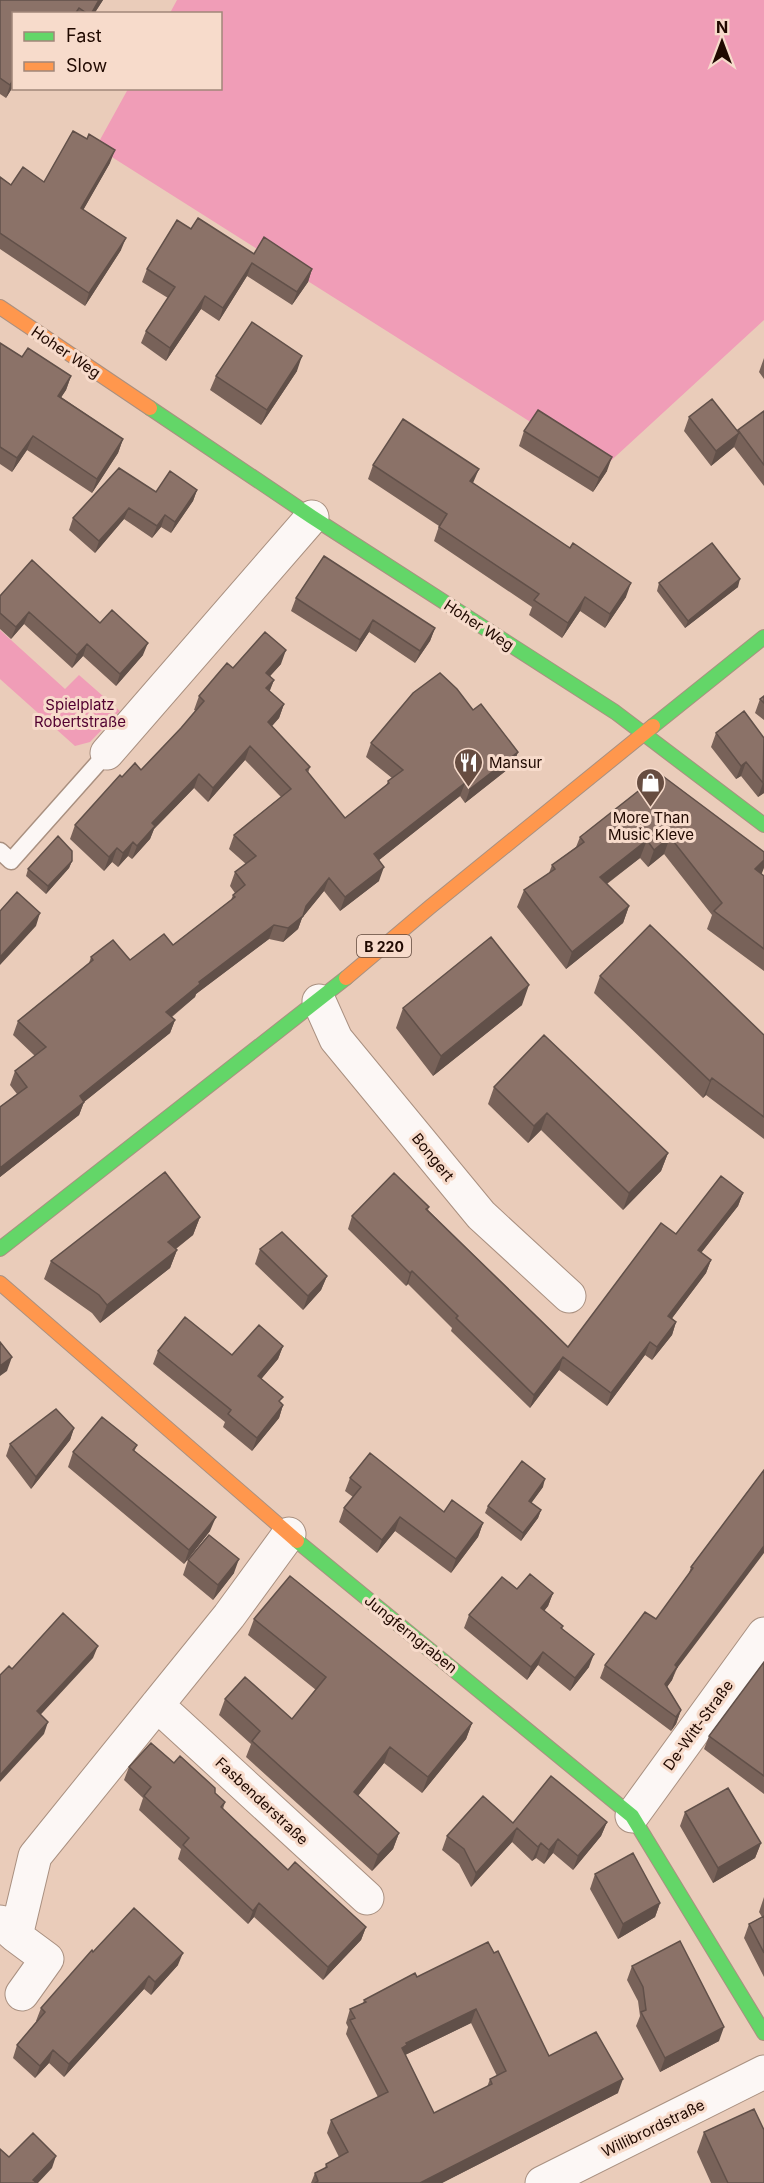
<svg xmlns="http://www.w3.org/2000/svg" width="764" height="2183" font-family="Inter,sans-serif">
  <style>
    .green { fill: #f09db7 }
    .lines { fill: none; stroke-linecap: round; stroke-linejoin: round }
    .lane-casing { stroke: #a99080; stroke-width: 19 }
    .street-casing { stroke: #a99080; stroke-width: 35 }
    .fast-casing { stroke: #a99080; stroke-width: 16 }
    .slow-casing { stroke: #a99080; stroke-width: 16 }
    .lane { stroke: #fcf7f5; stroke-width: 16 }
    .street { stroke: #fcf7f5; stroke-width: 33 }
    .fast { stroke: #63d668; stroke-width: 14 }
    .slow { stroke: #ff974d; stroke-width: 14 }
    .wall { fill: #786259; fill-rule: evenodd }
    .shaded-wall { fill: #615049 }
    .building { fill: #8b7268; stroke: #615049; stroke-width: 1.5; fill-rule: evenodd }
    .labels { text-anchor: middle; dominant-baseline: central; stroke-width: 6; stroke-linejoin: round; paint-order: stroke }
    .shield { fill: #f7dbcb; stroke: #60483d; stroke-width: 1.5 }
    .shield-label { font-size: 14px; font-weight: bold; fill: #200900 }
    .street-label { font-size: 15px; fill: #200900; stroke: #f7dbcb }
    .park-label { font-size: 15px; fill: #510030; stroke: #f7dbcb }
    .poi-label { font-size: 15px; fill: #200900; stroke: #f7dbcb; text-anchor: start }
  </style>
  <rect width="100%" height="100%" fill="#eaccba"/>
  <path class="green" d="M177 0H764V320L603 468 96 147 128 89 220 88V14L170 13Z
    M0 630 65 689 79 675 120 711 90 742 75 746 0 679Z"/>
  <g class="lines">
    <defs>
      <path id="lane" d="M0 851 11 861 107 753"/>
      <path id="street" d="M107 753 312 517
        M319 1001 336 1039 481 1215 569 1296
        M157 1705 367 1898
        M632 1816 764 1634
        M0 1922 16 1936 35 1856 229 1616 289 1534
        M16 1936 47 1959 22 1994
        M542 2183 764 2072"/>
      <path id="fast" d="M150 408 312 517 615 712 764 825
        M653 726 764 637
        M0 1249 346 978
        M297 1541 632 1816 764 2033"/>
      <path id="slow" d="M0 307 150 408
        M346 978 430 907 653 726
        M0 1283 297 1541"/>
    </defs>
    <use href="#lane" class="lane-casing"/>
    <use href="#street" class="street-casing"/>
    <use href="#fast" class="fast-casing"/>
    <use href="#slow" class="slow-casing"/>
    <use href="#lane" class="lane"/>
    <use href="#street" class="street"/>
    <use href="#fast" class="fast"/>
    <use href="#slow" class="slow"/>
  </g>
  <path class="wall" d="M0 0H103L94 14H14V85L6 98 0 94Z
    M110 163 83 210 121 250 85 306 0 249V177L11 185 44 182Z
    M191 229 254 254 312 269 308 282 292 305 247 276 219 321 201 309 166 361 141 343 146 331 168 298 142 282 147 269Z
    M0 343 22 357 71 376 66 390 61 397 123 439 118 453 92 493 27 450 12 472 0 464Z
    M764 358V379L759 372Z
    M297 371 261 425 210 390 216 376Z
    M764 411V486L734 447 711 466 684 431 689 417 737 431Z
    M524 431 607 471 593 492 519 446Z
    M373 465 473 483 626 597 605 628 580 611 562 638 529 615 532 607 434 541 439 526 368 479Z
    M197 490 193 501 171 533 161 527 152 538 124 519 95 553 69 530 73 518 156 492Z
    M659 583 738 587 685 628 657 591Z
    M0 596 100 623 143 655 116 686 83 656 72 668 24 624 11 639 0 629Z
    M296 598 435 628 430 641 415 663 369 632 356 652 291 611Z
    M281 664 270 676 274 680 269 691 284 704 279 718 272 726 310 767 308 773 345 818 386 786 388 781 392 778 366 757 371 743 473 710 518 752 513 765 465 803 460 796 379 860V881L340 911 324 891 302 918 298 929 283 942 269 939 196 994 195 997 172 1017 175 1020 170 1033 84 1102 79 1115 0 1177V1107L17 1094 10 1085 15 1071 35 1056 13 1035 18 1021 89 963 91 957 130 960 173 945 231 900 233 895 235 893 230 886 235 872 246 864 229 849 234 835 281 797 245 760 208 802 194 788 154 829 150 839 132 859 128 856 118 867 112 862 104 871 70 839 75 825 122 777 141 770 181 728 196 711 194 710 199 696 233 668Z
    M764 696V720L755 713 760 699Z
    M716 733 764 738V793L758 797 741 776 736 779 711 747Z
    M660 774 762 873 761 874 764 876V971L707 929 712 915 664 854 648 867 640 858 607 884 629 906 623 923 566 969 517 907 524 890 549 873 552 865 576 847 580 837Z
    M72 861 69 868 46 894 26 876 28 869Z
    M600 976 764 1035V1139L706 1095 703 1098 594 993Z
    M522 1005 433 1076 396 1028 403 1008Z
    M494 1087 668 1153 661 1171 623 1210 541 1130 528 1143 488 1104Z
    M743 1193 738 1206 701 1253 711 1260 706 1273 672 1318 676 1322 672 1335 652 1360 645 1355 607 1406 559 1370 530 1408 451 1331 452 1328 408 1284 406 1286 348 1229 352 1216 429 1207 428 1210 568 1347 676 1234Z
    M200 1217 193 1235 176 1249 177 1250 170 1268 100 1323 92 1313 44 1279 51 1261Z
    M260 1249 327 1276 321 1290 303 1310 255 1264Z
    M283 1346 278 1359 261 1379 283 1405 279 1418 252 1451 223 1427 225 1422 153 1364 158 1351 232 1355Z
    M74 1428 70 1440 31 1489 6 1456 10 1444Z
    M137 1445 134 1452 210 1531 184 1564 68 1467 73 1452Z
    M764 1470 672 1680 667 1687 681 1710 676 1724 671 1731 600 1678 605 1665 656 1619 688 1576 691 1567Z
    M350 1478 444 1512 483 1523 478 1537 451 1573 395 1531 377 1553 339 1522 344 1508 353 1497 345 1491Z
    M543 1487 531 1503 541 1510 538 1518 521 1541 485 1513 488 1506Z
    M188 1560 234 1573 213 1600 183 1575Z
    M517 1589 553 1593 548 1606 544 1611 563 1626 562 1629 589 1667 570 1691 538 1665 527 1680 464 1628 469 1615Z
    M254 1619 472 1723 466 1739 422 1793 384 1763 358 1796 399 1833 393 1849 372 1871 246 1757 251 1744 219 1715 225 1699 292 1719 316 1690 248 1635Z
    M764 1662V1794L704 1749 709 1736Z
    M174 1763 215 1793 225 1802 223 1809 288 1870 366 1927 361 1940 323 1980 254 1917 248 1924 178 1859 181 1849 139 1810 143 1798 124 1780 129 1767Z
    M685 1812 761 1843 755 1858 713 1883 680 1826Z
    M607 1822 601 1836 573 1870 553 1853 544 1864 536 1858 532 1861 512 1842 471 1887 459 1864 442 1850 447 1836 513 1823Z
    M595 1874 660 1903 655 1917 618 1939 590 1889Z
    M764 1897V1977L744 1938 749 1924 762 1917 759 1912Z
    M488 1942 549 2056 618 2093 442 2183H311L315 2173 325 2168 326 2164 339 2157 327 2133 331 2120 378 2097 346 2034 348 2027 346 2023 350 2009 363 2003 364 2000 417 1977ZM471 2023 497 2076 490 2079 487 2087 434 2113 405 2055Z
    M93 1952 178 1965 151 1995 144 1989 64 2077 49 2063 35 2078 13 2058 17 2045 37 2021H36L41 2008Z
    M632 1966 719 2041 660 2072 636 2026 640 2016 638 2001 627 1980Z
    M704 2132 764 2183H711L697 2152Z"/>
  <path class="shaded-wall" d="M99 0H103L94 14H91Z
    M14 79V85L6 98 10 85Z
    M115 150 110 163 77 221 81 208Z
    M126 238 121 250 85 306 89 293Z
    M252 263 247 276 219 321 223 308Z
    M312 269 308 282 292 305 297 292Z
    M205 296 201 309 166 361 170 348Z
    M302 356 297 371 261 425 267 410Z
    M71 376 66 390 53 410 58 396Z
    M739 433 734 447 711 466 716 451Z
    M33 436 27 450 12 472 17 458Z
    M123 439 118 453 92 493 97 479Z
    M612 457 607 471 593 492 599 478Z
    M479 469 473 483 465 496 470 481Z
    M197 490 193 501 171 533 175 522Z
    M129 508 124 519 95 553 99 541Z
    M165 515 161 527 152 538 157 526Z
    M740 579 738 587 685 628 688 621Z
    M631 583 626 597 605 628 610 614Z
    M585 597 580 611 562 638 568 623Z
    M29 612 24 624 11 639 16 627Z
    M373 620 369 632 356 652 360 640Z
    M435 628 430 641 415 663 420 651Z
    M148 643 143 655 116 686 120 674Z
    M87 644 83 656 72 668 77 655Z
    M286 650 281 664 261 686 266 673Z
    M274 680 269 693 266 688Z
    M284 704 279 718 263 736 268 722Z
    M250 746 245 760 208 802 213 788Z
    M518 752 513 765 465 803 470 789Z
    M746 762 741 776 736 779 741 766Z
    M199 774 194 788 154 829 150 839 132 859 137 846 152 823Z
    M465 783 460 796 369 868 374 854Z
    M763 783H764V793L758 797Z
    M670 837 664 854 648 867 654 850Z
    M647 840 640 858 593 894 600 877Z
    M133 842 128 856 118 867 123 853Z
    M117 848 112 862 104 871 109 857Z
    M764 860V868L762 873 749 887 755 869Z
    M72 861 69 868 46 894 48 886Z
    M384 867 379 881 340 911 345 897Z
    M329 878 324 891 302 918 298 929 283 942 288 928Z
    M629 906 623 923 566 969 572 952Z
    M40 913 36 926 0 965V957Z
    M274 925 269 939 196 994 195 997 161 1025 166 1012 199 982Z
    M529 985 522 1005 433 1076 441 1056Z
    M175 1020 170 1033 84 1102 79 1115 0 1177V1168L80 1096Z
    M712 1078 706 1095 703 1098 710 1081Z
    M547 1113 541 1130 528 1143 534 1126Z
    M668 1153 661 1171 623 1210 629 1193Z
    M743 1193 738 1206 693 1263 698 1250Z
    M200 1217 193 1235 161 1260 168 1242Z
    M177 1250 170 1268 100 1323 107 1305Z
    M711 1260 706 1273 664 1329 668 1316Z
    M412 1271 408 1284 406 1286 410 1273Z
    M327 1276 321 1290 303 1310 308 1296Z
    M676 1322 672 1335 652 1360 657 1347Z
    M650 1342 645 1355 607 1406 611 1393Z
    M283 1346 278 1359 253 1389 258 1376Z
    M12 1357 7 1371 0 1376V1366Z
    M563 1357 559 1370 530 1408 534 1395Z
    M283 1405 279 1418 252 1451 257 1438Z
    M74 1428 70 1440 31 1489 36 1477Z
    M545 1479 543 1487 527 1509 529 1501Z
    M541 1510 538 1518 521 1541 523 1533Z
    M216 1517 210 1531 184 1564 189 1550Z
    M400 1517 395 1531 377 1553 382 1540Z
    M483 1523 478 1537 451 1573 456 1559Z
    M764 1546V1553L675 1671 672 1680 660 1697 665 1684 675 1665Z
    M239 1559 234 1573 213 1600 218 1585Z
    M553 1593 548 1606 536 1621 541 1608Z
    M98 1646 93 1658 32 1724 37 1711Z
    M543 1652 538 1665 527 1680 531 1667Z
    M594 1654 589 1667 570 1691 575 1678Z
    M681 1710 676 1724 671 1731 676 1717Z
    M48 1722 44 1734 0 1782V1775Z
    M472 1723 466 1739 422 1793 428 1777Z
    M390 1747 384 1763 348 1808 354 1792Z
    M607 1822 601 1836 573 1870 578 1856Z
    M517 1828 512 1842 471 1887 476 1873Z
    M399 1833 393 1849 372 1871 378 1855Z
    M558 1839 553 1853 544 1864 549 1850Z
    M541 1843 536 1858 532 1861 538 1847Z
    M761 1843 755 1858 713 1883 718 1868Z
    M259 1903 254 1917 248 1924 253 1911Z
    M660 1903 655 1917 618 1939 623 1924Z
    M366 1927 361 1940 323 1980 328 1967Z
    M183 1953 178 1965 151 1995 155 1982Z
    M149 1976 144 1989 64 2077 69 2064Z
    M476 2009 471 2023 403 2056 402 2048 406 2043Z
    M724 2027 719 2041 660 2072 665 2058Z
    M53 2050 49 2063 35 2078 40 2066Z
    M623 2079 618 2093 442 2183H420Z
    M56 2156 52 2168 38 2183H32L33 2180Z"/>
  <path class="building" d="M0 0H99L91 14H88L79 8 75 14H14V79L10 85 0 78Z
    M73 131 87 139 89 134 115 150 81 208 126 238 89 293 0 233V177L11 185 23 167 44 182Z
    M198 218 254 254 264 237 312 269 297 292 252 263 223 308 205 296 170 348 146 331 175 287 147 269 177 220 191 229Z
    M252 322 302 356 267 410 216 376Z
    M0 343 22 357 28 348 71 376 58 396 123 439 97 479 33 436 17 458 0 447Z
    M712 399 739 433 716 451 689 417Z
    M538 410 612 457 599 478 524 431Z
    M764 411V465L738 430Z
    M403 419 479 469 470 481 570 548 573 543 631 583 610 614 585 597 568 623 534 600 539 594 439 527 447 514 373 465Z
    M119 468 156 492 170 471 197 490 175 522 165 515 157 526 129 508 99 541 73 518Z
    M712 543 740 579 688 621 659 583Z
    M324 556 435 628 420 651 373 620 360 640 296 598Z
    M32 560 100 623 112 610 148 643 120 674 87 644 77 655 29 612 16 627 0 613V596Z
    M265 632 286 650 266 673 274 680 266 688 284 704 268 722 310 767 306 770 345 818 389 783 388 781 403 770 371 743 413 693 440 673 457 689 473 710 481 704 518 752 470 789 465 783 374 854 384 867 345 897 329 878 306 906 303 916 288 928 274 925 199 982 200 984 166 1012 175 1020 80 1096 84 1102 0 1168V1107L27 1087 15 1071 46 1047 18 1021 93 960 91 957 113 940 130 960 164 934 173 945 235 897 233 895 245 885 235 872 256 856 234 835 291 789 250 746 213 788 199 774 152 823 155 826 137 846 133 842 123 853 117 848 109 857 75 825 120 775 122 777 135 763 141 770 181 728 204 701 199 696 227 663 233 668Z
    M764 696V703L760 699Z
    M744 711 764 738 763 783 746 762 741 766 716 733Z
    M660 774 764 852V860L755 869 764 876V949L714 911 722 903 670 837 654 850 647 840 600 877 629 906 572 952 524 890 555 869 552 865 584 842 580 837Z
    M58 836 72 851V861L48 886 28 869Z
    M17 892 40 913 0 957V911Z
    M650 925 764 1035V1117L712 1078 710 1081 600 976Z
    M491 937 529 985 441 1056 403 1008Z
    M544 1035 668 1153 629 1193 547 1113 534 1126 494 1087Z
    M165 1172 200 1217 168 1242 177 1250 107 1305 99 1295 51 1261Z
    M394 1173 429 1207 426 1209 568 1347 661 1223 676 1234 721 1176 743 1193 698 1250 711 1260 668 1316 676 1322 657 1347 650 1342 611 1393 563 1357 534 1395 456 1318 458 1316 412 1271 410 1273 352 1216Z
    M282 1232 327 1276 308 1296 260 1249Z
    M185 1317 232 1355 259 1325 283 1346 258 1376 283 1397 279 1401 283 1405 257 1438 228 1414 231 1410 158 1351Z
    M0 1342 12 1357 0 1366Z
    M56 1409 74 1428 36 1477 10 1444Z
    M102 1417 137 1445 133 1450 216 1517 189 1550 73 1452Z
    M370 1453 444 1512 452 1500 483 1523 456 1559 400 1517 382 1540 344 1508 361 1487 350 1478Z
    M522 1461 545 1479 529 1501 541 1510 523 1533 488 1506Z
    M764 1470V1546L675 1665 677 1667 665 1684 681 1710 676 1717 605 1665 645 1612 656 1619 693 1568 691 1567Z
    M209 1535 239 1559 218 1585 188 1560Z
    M530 1574 553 1593 541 1608 563 1626 561 1628 594 1654 575 1678 543 1652 531 1667 469 1615 502 1577 517 1589Z
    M290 1576 472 1723 428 1777 390 1747 354 1792 399 1833 378 1855 252 1741 260 1731 225 1699 245 1677 292 1719 326 1677 254 1619Z
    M63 1613 98 1646 37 1711 48 1722 0 1775V1675L9 1666 12 1669Z
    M764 1662V1776L709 1736Z
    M151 1743 174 1763 180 1756 215 1788V1793L225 1802 221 1807 288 1870 295 1862 366 1927 328 1967 259 1903 253 1911 183 1845 189 1838 144 1796 151 1787 129 1767Z
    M551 1776 607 1822 578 1856 558 1839 549 1850 541 1843 538 1847 517 1828 476 1873 464 1849 447 1836 483 1796 513 1823Z
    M728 1788 761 1843 718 1868 685 1812Z
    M633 1853 660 1903 623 1924 595 1874Z
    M134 1908 183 1953 155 1982 149 1976 69 2064 53 2050 40 2066 17 2045 45 2012 41 2008 92 1950 93 1952Z
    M764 1916V1953L749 1924Z
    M680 1941 724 2027 665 2058 641 2012 646 2010 643 1987 632 1966Z
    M488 1942 494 1953 498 1951 549 2056 596 2032 623 2079 420 2183H315L318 2181 315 2173 327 2167 326 2164 348 2152 331 2120 388 2092 350 2020 355 2018 350 2009 366 2002 364 2000 415 1973 417 1977ZM476 2009 506 2071 490 2079 492 2084 434 2113 402 2048 407 2045 406 2043Z
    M754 2109 764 2130V2183H728L704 2132Z
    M33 2133 56 2156 33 2180 37 2183H0V2149L9 2157Z"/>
  <defs>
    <symbol id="restaurant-pin" viewBox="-11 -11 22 30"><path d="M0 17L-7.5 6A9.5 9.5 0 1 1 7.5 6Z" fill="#674d41" stroke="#f7dbcb"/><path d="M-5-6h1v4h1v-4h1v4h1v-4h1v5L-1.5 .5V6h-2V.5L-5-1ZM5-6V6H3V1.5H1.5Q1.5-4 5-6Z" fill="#fff"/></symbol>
    <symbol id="shop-pin" viewBox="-11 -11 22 30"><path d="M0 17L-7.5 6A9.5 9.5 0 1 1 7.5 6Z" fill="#674d41" stroke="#f7dbcb"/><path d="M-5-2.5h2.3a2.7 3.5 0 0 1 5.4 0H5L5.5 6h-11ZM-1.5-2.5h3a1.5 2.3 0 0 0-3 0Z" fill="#fff"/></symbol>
  </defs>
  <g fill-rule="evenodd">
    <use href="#restaurant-pin" x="452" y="746" width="33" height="45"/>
    <use href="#shop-pin" x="634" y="766" width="33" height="45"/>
  </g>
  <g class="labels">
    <rect class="shield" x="357" y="935" width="54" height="22" rx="4.5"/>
    <g class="shield-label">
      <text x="384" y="946">B 220</text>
    </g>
    <g class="street-label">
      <text transform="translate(66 352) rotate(34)">Hoher Weg</text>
      <text transform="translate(479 625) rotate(33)">Hoher Weg</text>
      <text transform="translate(433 1157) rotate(51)">Bongert</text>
      <text transform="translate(411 1634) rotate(39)">Jungferngraben</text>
      <text transform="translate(698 1725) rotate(-54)">De-Witt-Straße</text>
      <text transform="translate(262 1801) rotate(43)">Fasbenderstraße</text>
      <text transform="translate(653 2128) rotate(-26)">Willibrordstraße</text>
    </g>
    <g class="park-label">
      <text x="80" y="704">Spielplatz<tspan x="80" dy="17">Robertstraße</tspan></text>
    </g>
    <g class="poi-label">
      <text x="489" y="762">Mansur</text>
      <text x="651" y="817" text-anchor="middle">More Than<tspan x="651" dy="17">Music Kleve</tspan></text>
    </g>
  </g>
  <rect x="12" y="12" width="210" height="78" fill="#f7dbcb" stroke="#a1877a" stroke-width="1.5"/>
  <rect x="24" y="32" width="30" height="9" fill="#63d668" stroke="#a1877a" stroke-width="1.5"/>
  <text x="66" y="42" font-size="18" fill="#200900">Fast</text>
  <rect x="24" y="62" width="30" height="9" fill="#ff974d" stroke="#a1877a" stroke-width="1.5"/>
  <text x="66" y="72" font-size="18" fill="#200900">Slow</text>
  <g transform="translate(722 42)" stroke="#f7dbcb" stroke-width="4.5" paint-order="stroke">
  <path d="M0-4.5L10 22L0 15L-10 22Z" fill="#200900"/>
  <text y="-9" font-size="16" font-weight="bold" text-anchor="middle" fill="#200900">N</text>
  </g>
</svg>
